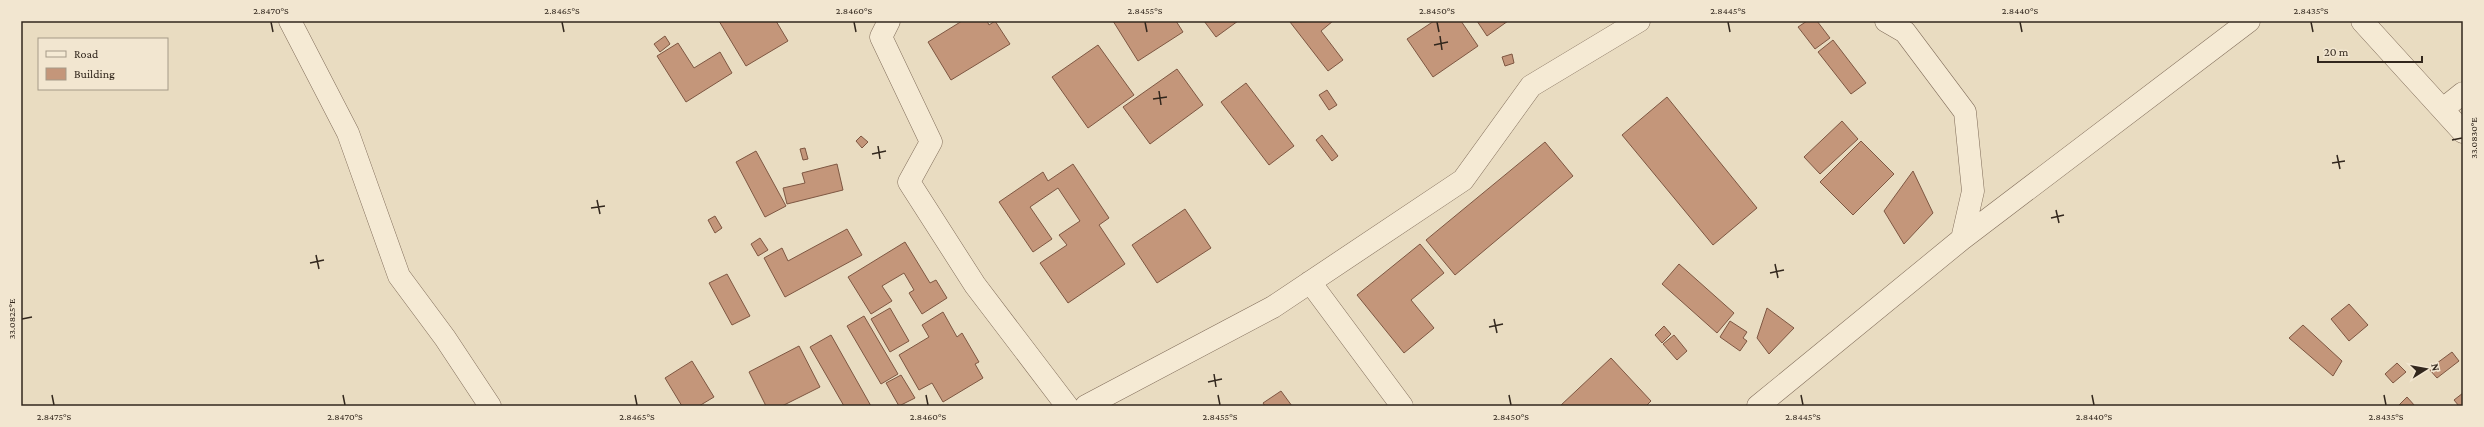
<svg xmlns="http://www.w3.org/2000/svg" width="2484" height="427" font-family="'Crimson Pro',serif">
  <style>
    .building { fill: #c4967a; stroke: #7e5742 }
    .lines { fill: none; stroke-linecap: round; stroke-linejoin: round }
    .minor-casing { stroke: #816d5a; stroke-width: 23 }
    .minor { stroke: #f5ead4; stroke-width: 22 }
    .ticks { fill: none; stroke: #32271d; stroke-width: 1.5 }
    .neatline { fill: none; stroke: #32271d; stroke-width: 1.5 }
    .ticks-label { font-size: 10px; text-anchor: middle; fill: #32271d }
  </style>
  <rect width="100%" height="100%" fill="#e9dcc1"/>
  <path class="building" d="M719 21H776L788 41 746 66Z
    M962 21H987L989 25 995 21 1010 44 951 80 928 42Z
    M1113 21H1176L1183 32 1138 61Z
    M1204 21H1238L1216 37Z
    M1333 21 1321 31 1343 60 1328 71 1290 22Z
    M1434 21H1461L1478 46 1433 77 1407 39Z
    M1477 21H1508L1487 36Z
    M1807 21H1817L1830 38 1815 49 1798 27Z
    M665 36 670 44 660 52 654 44Z
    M1833 40 1866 83 1851 94 1818 52Z
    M678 43 694 68 720 52 732 73 686 102 657 56Z
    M1098 45 1134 95 1088 128 1052 77Z
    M1512 54 1514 63 1505 66 1502 57Z
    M1177 69 1203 105 1150 144 1123 107Z
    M1246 83 1294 146 1269 165 1221 102Z
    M1327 90 1337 105 1329 110 1319 95Z
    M1667 97 1757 208 1713 245 1622 135Z
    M1842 121 1858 139 1820 174 1804 157Z
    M1322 135 1338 156 1332 161 1316 140Z
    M861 136 868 142 862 148 856 141Z
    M1861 141 1894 174 1853 215 1820 182Z
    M1545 142 1573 176 1455 275 1426 240Z
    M805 148 808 159 803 160 800 149Z
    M756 151 786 206 765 217 736 162Z
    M837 164 843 190 787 204 783 188 805 183 802 173Z
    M1073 164 1109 218 1099 225 1125 264 1068 303 1040 263 1067 245 1059 235 1080 221 1058 188 1030 207 1052 239 1033 252 999 202 1043 172 1048 181Z
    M1913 171 1933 213 1904 244 1884 211Z
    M1185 209 1211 248 1157 283 1132 245Z
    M715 216 722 228 715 233 708 220Z
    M847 229 862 255 785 297 764 258 782 248 788 261Z
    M760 238 768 250 758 256 751 244Z
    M905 242 930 283 936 280 947 298 922 314 909 293 914 290 904 273 882 286 892 301 871 314 848 277Z
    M1420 244 1444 273 1411 300 1434 328 1404 353 1357 295Z
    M1679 264 1734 313 1717 333 1662 284Z
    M727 274 750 316 732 325 709 283Z
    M2349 304 2368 325 2349 341 2331 319Z
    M890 308 909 341 890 352 871 319Z
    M1767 308 1794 328 1769 354 1757 338Z
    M943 312 957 337 962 333 979 362 975 364 983 378 943 402 932 383 919 390 899 355 929 337 922 325Z
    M864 316 898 374 881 384 847 326Z
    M1730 321 1747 332 1743 338 1747 341 1740 351 1720 337Z
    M2303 325 2342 361 2333 376 2289 338Z
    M1664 326 1671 334 1662 343 1655 335Z
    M831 335 871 406H844L810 347Z
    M1674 335 1687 351 1677 360 1663 344Z
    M799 346 820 387 782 406H766L749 372Z
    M2452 352 2459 361 2437 378 2429 369Z
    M1611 358 1651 401 1646 406H1560Z
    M692 361 714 397 699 406H682L665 378Z
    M2397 363 2406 372 2393 383 2385 374Z
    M901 375 915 398 899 406 886 383Z
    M1281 391 1292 406H1265L1263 403Z
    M2463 393V406H2459L2454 400Z
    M2407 397 2415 406H2398Z"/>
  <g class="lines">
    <defs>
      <path id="minor" d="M290 21 348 133 399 276 445 338 490 406
        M889 21 881 37 931 142 909 182 975 285 1067 406
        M1886 21 1905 32 1965 112 1973 191 1962 239
        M2362 21 2463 132
        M2443 109 2463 93
        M1310 282 1402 406
        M1086 406 1273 307 1463 180 1531 86 1639 21
        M1758 406 1962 239 2249 21"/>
    </defs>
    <use href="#minor" class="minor-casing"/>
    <use href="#minor" class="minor"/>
  </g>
  <path class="ticks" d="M271 22 273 32M562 22 564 32M854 22 856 32M1145 22 1147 32M1437 22 1439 32M1728 22 1730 32M2020 22 2022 32M2311 22 2313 32M1440 36 1442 50M1434 45 1448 42M1159 91 1161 105M1153 99 1167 97M2452 140 2462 138M878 146 880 159M872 154 886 151M2337 155 2340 169M2332 163 2345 161M597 200 600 214M591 208 605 206M2056 210 2059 223M2051 218 2064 215M316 255 319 269M310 263 324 260M1775 264 1778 278M1770 273 1784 270M22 319 32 317M1494 319 1497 333M1489 327 1503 324M1214 374 1216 387M1208 382 1222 379M52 395 54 405M343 395 345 405M635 395 637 405M926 395 928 405M1218 395 1220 405M1509 395 1511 405M1801 395 1803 405M2092 395 2094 405M2384 395 2386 405"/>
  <rect width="2484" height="427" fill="none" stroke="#f2e6d0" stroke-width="44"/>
  <rect x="38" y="38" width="130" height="52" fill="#f2e6d0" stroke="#a59a88"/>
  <rect x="46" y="51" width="20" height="6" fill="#f5ead4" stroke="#a59a88"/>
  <text x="74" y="58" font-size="12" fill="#32271d">Road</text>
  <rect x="46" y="68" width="20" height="12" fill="#c4967a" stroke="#a59a88"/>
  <text x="74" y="78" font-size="12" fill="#32271d">Building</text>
  <g transform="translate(2426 369) rotate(79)" stroke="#f2e6d0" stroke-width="3" paint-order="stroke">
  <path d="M0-3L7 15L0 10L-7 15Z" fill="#32271d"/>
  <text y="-6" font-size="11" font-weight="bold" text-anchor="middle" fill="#32271d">N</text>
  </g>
  <path d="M2318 56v6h104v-6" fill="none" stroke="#32271d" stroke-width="2"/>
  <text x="2324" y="56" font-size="12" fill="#32271d" stroke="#f2e6d0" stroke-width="3" paint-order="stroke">20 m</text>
  <rect x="22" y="22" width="2440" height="383" class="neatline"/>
  <g class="ticks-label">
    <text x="271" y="14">2.8470°S</text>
    <text x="562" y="14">2.8465°S</text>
    <text x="854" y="14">2.8460°S</text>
    <text x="1145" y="14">2.8455°S</text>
    <text x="1437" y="14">2.8450°S</text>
    <text x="1728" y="14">2.8445°S</text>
    <text x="2020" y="14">2.8440°S</text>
    <text x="2311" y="14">2.8435°S</text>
    <text transform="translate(2473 138) rotate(-90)" y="4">33.0830°E</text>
    <text transform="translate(11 319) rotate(-90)" y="4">33.0825°E</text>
    <text x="54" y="420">2.8475°S</text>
    <text x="345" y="420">2.8470°S</text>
    <text x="637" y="420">2.8465°S</text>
    <text x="928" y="420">2.8460°S</text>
    <text x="1220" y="420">2.8455°S</text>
    <text x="1511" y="420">2.8450°S</text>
    <text x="1803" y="420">2.8445°S</text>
    <text x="2094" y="420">2.8440°S</text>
    <text x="2386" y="420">2.8435°S</text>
  </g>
</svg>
